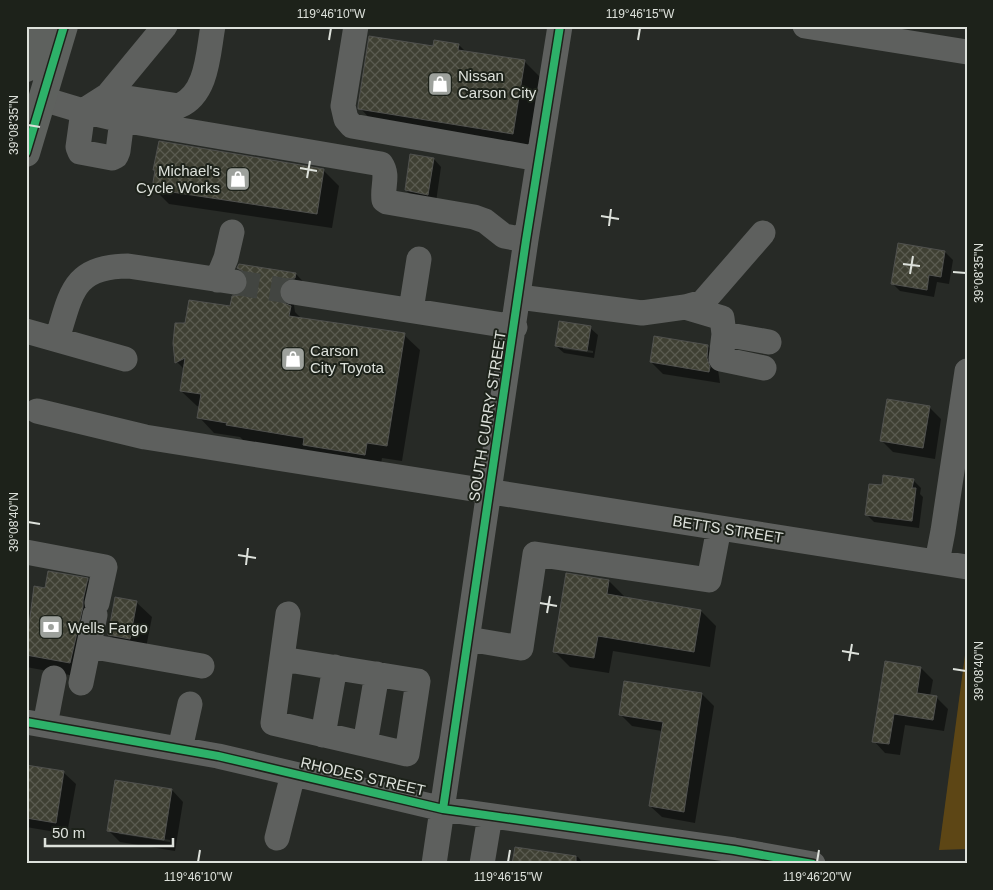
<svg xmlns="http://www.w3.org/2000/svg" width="993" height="890" font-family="Arial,sans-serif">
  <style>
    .green { fill: #5d4615 }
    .shadow { fill: #0007; fill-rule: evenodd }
    .building { fill: url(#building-cross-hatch); stroke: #50514e }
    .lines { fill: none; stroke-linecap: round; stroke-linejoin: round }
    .minor-tunnel { stroke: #424541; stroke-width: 25; stroke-dasharray: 25 12; stroke-linecap: butt }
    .minor { stroke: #5e605e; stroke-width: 25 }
    .major { stroke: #5e615e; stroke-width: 28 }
    .cycleway-casing { stroke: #1d221a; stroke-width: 11 }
    .cycleway { stroke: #2db169; stroke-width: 8 }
    .ticks { fill: none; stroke: #dde1db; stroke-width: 2 }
    .labels { text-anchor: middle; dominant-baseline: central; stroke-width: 4; stroke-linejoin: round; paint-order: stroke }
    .poi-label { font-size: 15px; fill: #dde1db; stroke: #1d221a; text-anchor: start }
    .street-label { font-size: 15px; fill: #dde1db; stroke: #1d221a }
    .neatline { fill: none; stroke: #dde1db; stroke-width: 2 }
    .ticks-label { font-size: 12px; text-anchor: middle; fill: #dde1db }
  </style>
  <defs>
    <pattern id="building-cross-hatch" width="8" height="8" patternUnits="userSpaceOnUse" patternTransform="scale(1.25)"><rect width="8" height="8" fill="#3f4033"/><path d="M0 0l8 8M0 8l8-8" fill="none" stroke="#5a5b50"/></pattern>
  </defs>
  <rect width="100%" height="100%" fill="#272a26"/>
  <path class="green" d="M967 640V849L939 850Z"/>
  <path class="shadow" d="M459 45 466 52 524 61 540 77 528 148 375 124 360 108Z
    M434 159 441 167 436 202 414 198 406 190Z
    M323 170 339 186 332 228 169 204 153 188 156 171Z
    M899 245 945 252 953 260 949 284 937 282 934 297 900 291 893 284Z
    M239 268 296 274 311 290 297 299 294 305 295 312 302 319 404 335 420 350 402 461 382 458 380 470 243 440 240 437 214 433 199 417 200 407 197 406 181 391 185 370 177 362 175 353 186 324 231 308 239 297 246 292 249 285V278Z
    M590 328 598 335 594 358 564 353 556 346ZM563 346 593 351V353L563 349Z
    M708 346 719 358 718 370 720 383 663 374 651 362Z
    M929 407 941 419 935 459 893 452 882 441Z
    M913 480 921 488 920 494 923 497 919 528 874 522 866 514 883 487Z
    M87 580 103 595 86 678 26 667V634L30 635 46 589Z
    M609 581 624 596V598L701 611 716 626 710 667 613 651 609 673 570 667 554 651Z
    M136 602 152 617 145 653 125 650 109 634Z
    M886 663 921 668 933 680 930 696 936 697 948 709 944 731 905 725 900 755 885 753 874 741Z
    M625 682 702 694 714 706 695 823 662 817 650 806 662 731 632 726 620 714Z
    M26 767 64 773 76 784 67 834 26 827Z
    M172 790 183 802 175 851 120 842 108 830ZM119 832 170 840V842L119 834Z
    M516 848 578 857 584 864H514Z"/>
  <path class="building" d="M369 36 433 46 434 40 459 44 458 50 525 60 513 134 358 109V106Z
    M159 141 324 169 317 214 152 189 155 170H153Z
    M410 154 434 158 428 195 405 190Z
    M898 243 945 251 941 277 929 275 927 290 891 284Z
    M239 264 296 273 295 278 287 279 282 283 279 289 280 298 284 303 291 306 289 316 405 333 387 446 367 443 365 455 303 445 304 438 226 425 227 423 197 418 201 394 180 391 185 358 175 363 173 343 175 323H185L189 300 230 306 232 296 240 295 245 291 248 285 247 276 243 271 237 268Z
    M559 321 591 326 587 351 555 346Z
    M654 336 708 345 707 358 710 367 709 372 650 362Z
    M887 399 930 406 923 448 880 441Z
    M883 475 914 479 912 488H916L912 521 865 515 869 484 882 485Z
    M48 571 88 578 83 600V607L70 663 26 655V633H28L34 586 45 588Z
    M566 573 609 580 607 594 701 610 694 652 598 636 594 658 553 652Z
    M115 597 137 601 130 639 108 635Z
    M885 661 921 667 917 693 937 696 933 720 894 714 889 744 872 742Z
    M624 681 702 693 684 812 649 806 663 722 619 715Z
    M26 765 64 771 56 823 26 818Z
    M115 780 172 789 164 840 107 831Z
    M515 847 576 856V864H512Z"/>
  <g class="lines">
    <path class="minor-tunnel" d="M234 282 293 292"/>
    <path class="minor" d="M165 26 108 95 179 106C208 94 208 52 213 26
      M356 26 343 106 346 119 352 126 539 159
      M805 26 967 52
      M43 99 83 111 122 120 118 151 116 156 112 158 80 152 78 147 83 111 108 95
      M122 120 381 164C389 176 382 186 384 200L387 202 474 217 485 221 504 236 526 240
      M217 280 226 258 232 232
      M293 292 515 327
      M519 297 642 313 685 307 703 302 763 233
      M685 307 722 318 724 334 769 342
      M411 310 419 259
      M26 331 125 359
      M724 334 721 359 764 368
      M57 339C71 295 72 266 128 266L234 282
      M37 411 145 437 967 567
      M26 552 105 567 97 603
      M937 562 943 531 967 371
      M468 639 521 648 535 554 709 580 719 528
      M89 646 202 666
      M282 659 418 681 407 754 273 723 288 614
      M81 683 95 615
      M26 722 218 756 443 809 734 850 813 864
      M45 725 54 678
      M323 735 335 667
      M365 744 377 674
      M180 749 190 704
      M277 838 293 774
      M434 864 526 240 560 26
      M482 864 490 816"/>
    <path class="major" d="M26 68 39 26
      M26 153 64 26"/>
    <defs>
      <path id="cycleway" d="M26 153 64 26
        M26 722 218 756 443 809 734 850 813 864
        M443 809 526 240 560 26"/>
    </defs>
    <use href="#cycleway" class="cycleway-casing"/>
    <use href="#cycleway" class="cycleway"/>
  </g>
  <path class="ticks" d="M329 40 331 28M638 40 640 28M28 125 40 127M300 168 317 171M307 178 310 161M601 216 619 219M609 226 611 209M903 264 920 266M953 272 966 273M910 274 913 256M28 522 40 524M238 555 256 558M246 565 248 548M540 603 557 606M547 613 550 596M842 651 859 654M849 661 852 644M953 669 966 671M198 862 200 850M508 862 510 850M817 862 819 850"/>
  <defs>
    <symbol id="shop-square" viewBox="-11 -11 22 22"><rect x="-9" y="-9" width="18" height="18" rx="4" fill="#9da19c" stroke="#1d221a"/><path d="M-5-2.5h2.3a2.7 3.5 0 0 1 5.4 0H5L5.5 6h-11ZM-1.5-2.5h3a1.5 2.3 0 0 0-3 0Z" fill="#fff"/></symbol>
    <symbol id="bank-square" viewBox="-11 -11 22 22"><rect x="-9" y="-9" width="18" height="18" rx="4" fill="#9da19c" stroke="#1d221a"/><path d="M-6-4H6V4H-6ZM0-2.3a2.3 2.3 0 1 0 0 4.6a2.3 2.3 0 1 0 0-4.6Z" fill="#fff"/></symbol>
  </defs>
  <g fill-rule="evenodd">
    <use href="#shop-square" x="426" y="70" width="28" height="28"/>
    <use href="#shop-square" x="224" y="165" width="28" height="28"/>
    <use href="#shop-square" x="279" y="345" width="28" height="28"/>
    <use href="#bank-square" x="37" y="613" width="28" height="28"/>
  </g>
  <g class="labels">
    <g class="poi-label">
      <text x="458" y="75">Nissan<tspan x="458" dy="17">Carson City</tspan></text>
      <text x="220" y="170" text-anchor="end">Michael's<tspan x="220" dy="17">Cycle Works</tspan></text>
      <text x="310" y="350">Carson<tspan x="310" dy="17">City Toyota</tspan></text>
      <text x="68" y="627">Wells Fargo</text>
    </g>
    <g class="street-label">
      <text transform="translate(487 416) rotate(-81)">SOUTH CURRY STREET</text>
      <text transform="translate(728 529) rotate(9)">BETTS STREET</text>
      <text transform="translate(363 776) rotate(13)">RHODES STREET</text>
    </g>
  </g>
  <rect width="993" height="890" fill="none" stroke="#1d221a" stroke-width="55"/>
  <path d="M45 838v8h128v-8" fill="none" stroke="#dde1db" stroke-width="2.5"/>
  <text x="52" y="838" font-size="15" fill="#dde1db" stroke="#1d221a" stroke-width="4" paint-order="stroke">50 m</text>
  <rect x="28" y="28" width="938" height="834" class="neatline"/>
  <g class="ticks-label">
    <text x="331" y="18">119°46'10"W</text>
    <text x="640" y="18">119°46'15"W</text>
    <text transform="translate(14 125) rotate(-90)" y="4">39°08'35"N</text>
    <text transform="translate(979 273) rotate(-90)" y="4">39°08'35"N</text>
    <text transform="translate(14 522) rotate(-90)" y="4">39°08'40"N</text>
    <text transform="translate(979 671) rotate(-90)" y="4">39°08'40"N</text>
    <text x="198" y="881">119°46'10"W</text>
    <text x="508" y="881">119°46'15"W</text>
    <text x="817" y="881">119°46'20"W</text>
  </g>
</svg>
